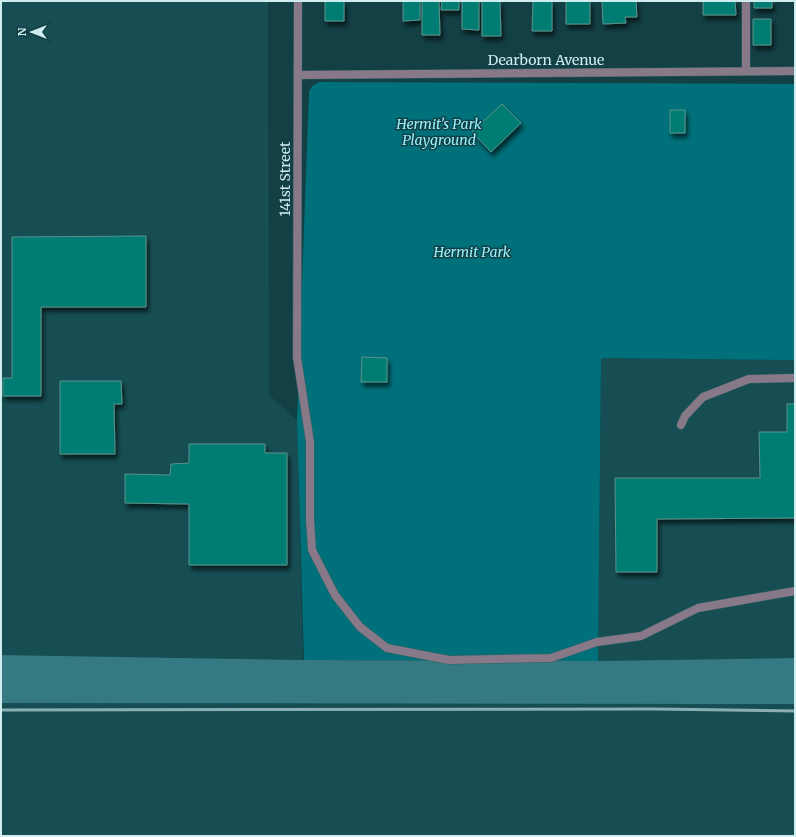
<svg xmlns="http://www.w3.org/2000/svg" width="796" height="837" font-family="Merriweather,serif">
  <style>
    .built { fill: #164e53 }
    .green { fill: #00707a }
    .forest { fill: #357a82 }
    .building { fill: #007d73; stroke: #5a938c; filter: url(#shadow) }
    .lines { fill: none; stroke-linecap: round; stroke-linejoin: round }
    .lane-casing { stroke: #355f64; stroke-width: 9 }
    .street-casing { stroke: #355f64; stroke-width: 9 }
    .lane { stroke: #877987; stroke-width: 8 }
    .street { stroke: #877987; stroke-width: 8 }
    .rail { stroke: #8cafb3; stroke-width: 3 }
    .labels { text-anchor: middle; dominant-baseline: central; stroke-width: 3; stroke-linejoin: round; paint-order: stroke }
    .street-label { font-size: 14px; fill: #cfecef; stroke: #134045 }
    .park-label { font-size: 14px; font-style: italic; fill: #98f2fd; stroke: #134045 }
  </style>
  <defs>
    <filter id="shadow"><feDropShadow dx="2.5" dy="4.5" stdDeviation="2" flood-color="#0009"/></filter>
  </defs>
  <rect width="100%" height="100%" fill="#134045"/>
  <path class="built" d="M1 1H268L269 395 297 420 303 660 1 655Z
    M601 358 795 360V658L598 661Z
    M1 703 795 704V836H1Z"/>
  <path class="green" d="M319 82 795 84V360L601 358 598 661 304 660 297 420 309 92 312 86Z"/>
  <path class="forest" d="M1 655 303 660 598 661 795 658V704L1 703Z"/>
  <path class="building" d="M325 1H344V21H325Z
    M403 1H420V20L403 21Z
    M422 1H439L440 35H422Z
    M442 1H459V10H441Z
    M462 1H479V30L462 29Z
    M482 1H500L501 36H482Z
    M533 1H552V31H532Z
    M566 1H590V24H566Z
    M602 1H636L637 17H625L626 23 603 24Z
    M703 1H735L736 15H703Z
    M754 1H772V8H754Z
    M753 19H771V45H753Z
    M502 104 521 123 491 152 472 132Z
    M670 110H685V133H670Z
    M146 236V307H41V396H3V378H12V237Z
    M362 357 387 358V382H361Z
    M60 381H121L122 404H114L115 454H60Z
    M787 404H795V518L657 519V572H616L615 478H760L759 432H787Z
    M189 444H265V453H287V565H189V504L125 503V474L170 475 171 464 189 463Z"/>
  <g class="lines">
    <defs>
      <path id="lane" d="M746 1V71
        M297 357 310 442V520L312 550 335 595 360 627 387 648 449 660 551 658 597 642 641 636 698 608 795 591
        M681 425 685 416 703 397 749 379 795 378"/>
      <path id="street" d="M298 75 795 71
        M297 357 298 1"/>
    </defs>
    <use href="#lane" class="lane-casing"/>
    <use href="#street" class="street-casing"/>
    <use href="#lane" class="lane"/>
    <use href="#street" class="street"/>
    <path class="rail" d="M1 710 655 709 795 711"/>
  </g>
  <g class="labels">
    <g class="street-label">
      <text x="546" y="60">Dearborn Avenue</text>
      <text transform="translate(285 179) rotate(-90)">141st Street</text>
    </g>
    <g class="park-label">
      <text x="439" y="124">Hermit's Park<tspan x="439" dy="16">Playground</tspan></text>
      <text x="472" y="252">Hermit Park</text>
    </g>
  </g>
  <rect width="796" height="837" fill="none" stroke="#cfecef" stroke-width="4"/>
  <g transform="translate(32 32) rotate(270)" stroke="#134045" stroke-width="3" paint-order="stroke">
  <path d="M0-3L7 15L0 10L-7 15Z" fill="#cfecef"/>
  <text y="-6" font-size="11" font-weight="bold" text-anchor="middle" fill="#cfecef">N</text>
  </g>
</svg>
